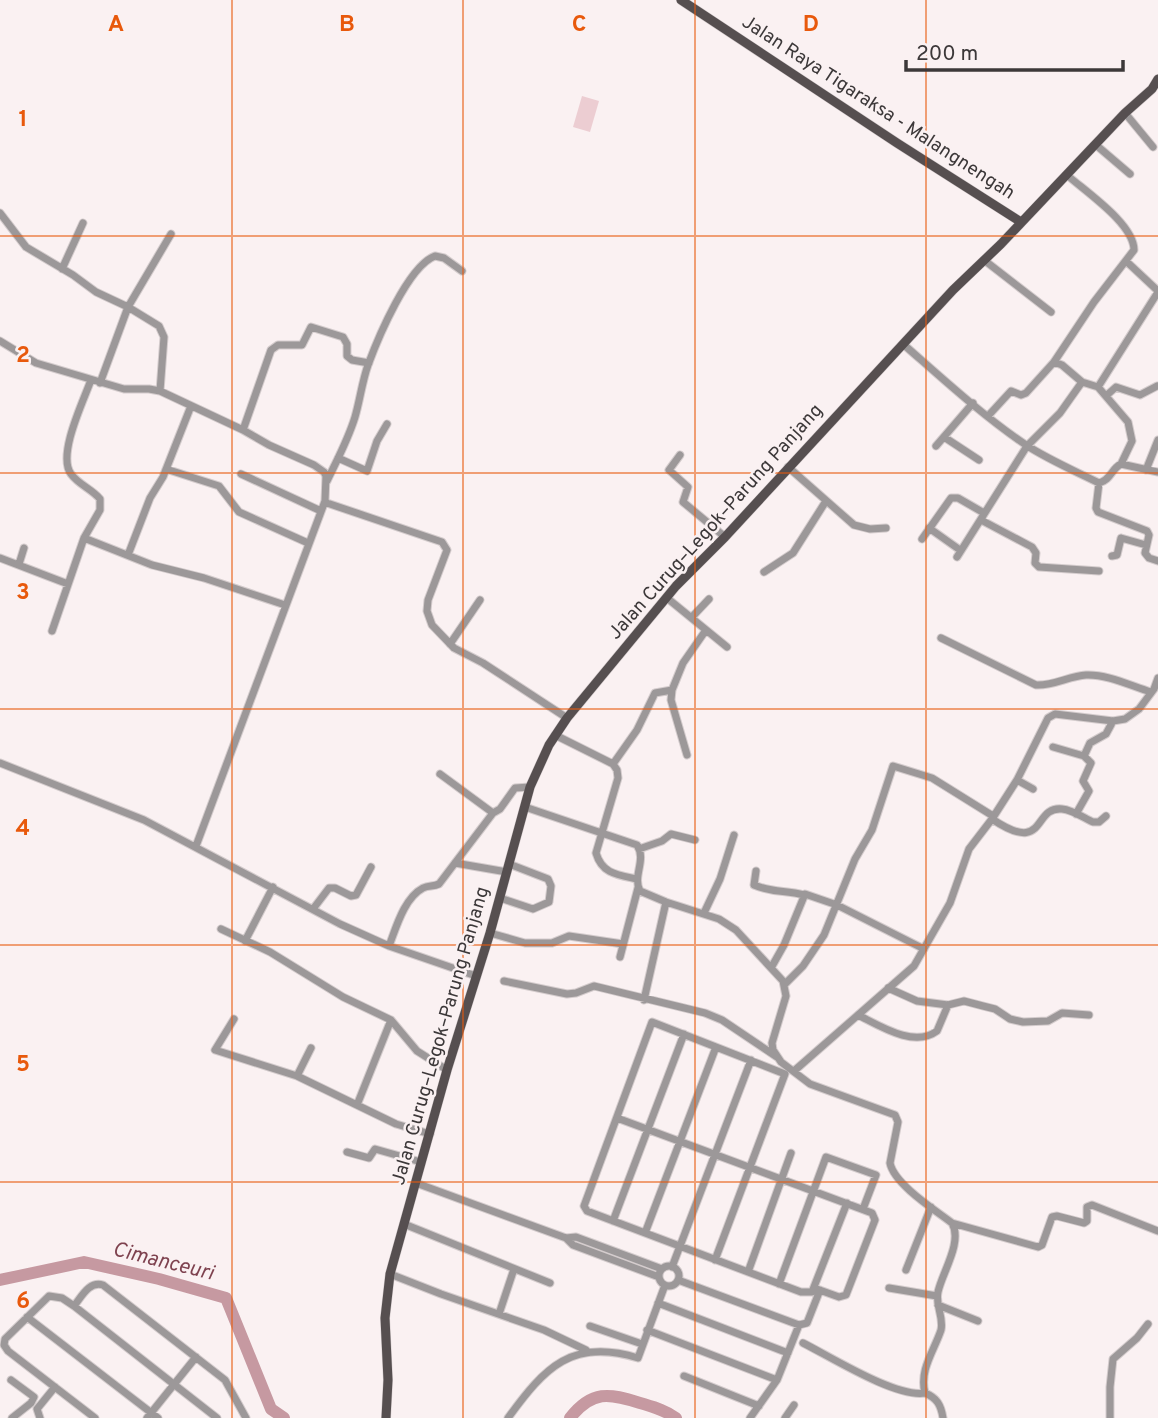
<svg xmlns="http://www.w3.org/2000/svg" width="1158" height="1418" font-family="Overpass,sans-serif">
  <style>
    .green { fill: #eccdd2 }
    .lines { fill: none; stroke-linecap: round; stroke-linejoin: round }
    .river { stroke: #c699a1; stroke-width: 12 }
    .minor-casing { stroke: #d4cccd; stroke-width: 9 }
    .major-casing { stroke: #d4cccd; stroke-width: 10 }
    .minor { stroke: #9c9899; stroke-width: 7 }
    .major { stroke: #564f50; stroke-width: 9 }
    .grid { fill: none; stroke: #e8590c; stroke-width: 2; stroke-opacity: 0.55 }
    .labels { text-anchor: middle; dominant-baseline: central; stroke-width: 5; stroke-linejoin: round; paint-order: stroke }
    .street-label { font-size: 19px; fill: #3c3839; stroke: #faf1f2 }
    .water-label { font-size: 21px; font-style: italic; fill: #7e424f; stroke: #faf1f2 }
    .grid-label { font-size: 23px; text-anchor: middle; font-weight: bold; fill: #e8590c; stroke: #faf1f2; stroke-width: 5; stroke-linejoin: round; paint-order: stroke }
  </style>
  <rect width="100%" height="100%" fill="#faf1f2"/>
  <path class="green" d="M582 96 599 101 590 132 573 127Z"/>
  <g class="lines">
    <path class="river" d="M0 1280 84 1262 159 1279 226 1298 271 1409 284 1418
      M570 1418C592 1390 609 1393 640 1403 653 1407 665 1410 676 1418"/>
    <defs>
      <path id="minor" d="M1125 113 1153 147
        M1096 145 1130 174
        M1067 175C1086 192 1134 224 1134 250L1094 302 1054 362 1062 365 1082 382 1098 387 1128 422 1132 441 1121 464
        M0 213 26 247 73 275 96 292 128 307 159 326 164 337 160 391
        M984 260 1051 312
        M1126 261 1158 291
        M62 269 83 223
        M0 341 36 363 124 389H149L160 391 243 430 269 445 314 465 324 472 326 476 325 501 327 503 442 542 447 550 428 600 427 611 432 625 454 648 483 663 567 718
        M903 344C943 379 983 416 1026 445 1049 460 1075 471 1099 483 1111 480 1111 469 1121 464L1158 472
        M100 383 128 307 171 234
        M1098 387 1158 292
        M1107 395 1116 387 1140 395 1157 386
        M988 416 1011 391 1021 395 1026 393 1054 362
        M243 430 271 350 278 345H302L311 327 343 337 347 344V356L352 360 369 363
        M944 437 979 460
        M936 446 973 403
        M680 455 669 470 688 487 683 502 725 537
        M338 458 367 471 377 441 387 424
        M788 467 854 525 870 529 886 528
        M166 469 219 486 239 512 308 543
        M1146 470 1158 440
        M241 474 321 511
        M327 481C337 460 348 440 355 417 360 400 362 382 368 365 378 338 408 266 435 256L444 258 462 271
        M1099 483 1096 508 1098 512 1147 531 1149 535 1145 553 1149 558 1158 561
        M981 520 1032 547 1036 553 1035 563 1039 567 1099 571
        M929 528 960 550
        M84 538 152 565 204 578 285 605
        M922 539 951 498H958L984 513
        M128 555 150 498 163 477 191 406
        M1112 556 1117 555 1121 538 1146 545
        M957 557 1027 446 1060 413 1082 382
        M0 558 68 584
        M19 564 24 548
        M764 572 793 553 826 501
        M667 598 727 647
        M692 617 709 599
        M52 631 84 538 100 510V499C92 489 79 485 71 474 57 455 83 402 91 380
        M941 638 1036 685C1054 686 1069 676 1086 675 1107 674 1131 686 1151 692
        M450 644 480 600
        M555 735 613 764 617 770 618 778 596 853C602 874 618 875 637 879
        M1053 747 1084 756
        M687 755 671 700 672 690 683 663 706 630
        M0 763 144 820 340 924 389 946 476 976
        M613 764 637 730 655 693 672 690
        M440 774 493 813
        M1017 780 1033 789
        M525 807 637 845C647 860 632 876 640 891L666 902 719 919 736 930 783 981 786 996 772 1043 773 1050 781 1062 810 1084 895 1115 898 1122 890 1163C894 1184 935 1210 952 1223 963 1242 942 1273 938 1292 935 1305 944 1317 941 1330 934 1351 919 1370 925 1393 937 1398 941 1405 943 1418
        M1076 814 1089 791 1083 781 1091 763 1084 756 1090 743 1106 734 1113 721
        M992 819C1047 856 1032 806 1062 809 1073 810 1084 818 1093 822H1099L1106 816
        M196 846 325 501
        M639 849 662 841 671 834 695 840
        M455 863 507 872
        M756 871 754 885C773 893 785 890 804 895
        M500 898 533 909 549 902 551 886 548 879 509 864
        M313 909 329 888H335L351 896 356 895 371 867
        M704 913 720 879 734 835
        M221 929 270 952 343 997 391 1020 417 1051 447 1070
        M490 933 525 943H552L569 936 623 944
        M245 941 273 887
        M389 946C396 928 404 898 423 888 429 885 433 887 439 884L493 813 500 809 515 788 530 787
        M620 957 638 888
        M771 968 784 945 805 894 837 905 924 949
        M504 981 567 994 576 993 594 986 705 1013 722 1020 777 1057
        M785 984 803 966 824 935 855 859 872 830 893 766 932 778 993 816
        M888 988 917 1001 948 1005 964 1001 983 1006 995 1009 1010 1019 1023 1022 1048 1021 1062 1013 1089 1015
        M644 1000 666 902
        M858 1015C880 1026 914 1048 937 1031L948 1005
        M234 1019 215 1050 297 1076 396 1124 430 1134
        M794 1071 914 966 950 903 969 849 992 819 1017 780 1048 718 1055 714 1113 721 1125 719 1139 709 1154 689 1158 678
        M297 1076 311 1048
        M357 1105 391 1020
        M617 1118 872 1213 875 1220 846 1295 839 1297 814 1288
        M347 1152 369 1158 375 1149 421 1162
        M416 1183 566 1238 576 1237 662 1269
        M613 1221 684 1034
        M952 1223 1038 1247 1042 1245 1052 1217 1057 1216 1084 1223 1087 1221V1207L1092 1205 1158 1231
        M404 1224 550 1283
        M645 1233 716 1047
        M566 1238 573 1245 659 1277
        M715 1260 785 1074 652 1022 584 1206 587 1211 801 1292H812L847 1203
        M659 1276a10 10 0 1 1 20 0a10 10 0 1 1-20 0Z
        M672 1267 751 1060
        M906 1270 931 1207
        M748 1272 791 1153
        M390 1274 441 1294 544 1330 586 1350
        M678 1280 799 1325
        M779 1284 826 1157 876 1175 863 1209
        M889 1288 937 1296
        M658 1303 788 1353
        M938 1305 978 1321
        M74 1306 217 1418
        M499 1314 514 1269
        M27 1317 158 1418
        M590 1326 642 1344
        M647 1330 777 1380
        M803 1343C831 1357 896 1398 925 1393
        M684 1376 759 1406
        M11 1380 34 1397 31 1403 12 1418
        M40 1418 37 1409 55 1387
        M95 1418 8 1351 4 1345 5 1339 49 1296 62 1298 74 1306C82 1296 89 1281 103 1285L225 1380 246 1418
        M147 1418 196 1357
        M508 1418C545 1367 572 1338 638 1358L665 1285
        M750 1418 777 1380 799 1325 807 1323 820 1290
        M785 1418 794 1405
        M1110 1418V1387L1113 1359 1137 1338 1148 1324"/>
      <path id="major" d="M681 0 897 143 1021 222
        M386 1418 388 1380 385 1318 390 1274 447 1070 490 933 530 787 549 745 567 718 676 586 725 537 953 290 1001 244 1125 113 1152 89 1158 79"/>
    </defs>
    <use href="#minor" class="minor-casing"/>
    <use href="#major" class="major-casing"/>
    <use href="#minor" class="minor"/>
    <use href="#major" class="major"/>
  </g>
  <path class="grid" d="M232 0V1418M463 0V1418M695 0V1418M926 0V1418M0 236H1158M0 473H1158M0 709H1158M0 945H1158M0 1182H1158"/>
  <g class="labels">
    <g class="street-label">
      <text transform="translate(878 108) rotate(33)">Jalan Raya Tigaraksa - Malangnengah</text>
      <text transform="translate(716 522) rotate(-48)">Jalan Curug–Legok–Parung Panjang</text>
      <text transform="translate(441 1036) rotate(-74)">Jalan Curug–Legok–Parung Panjang</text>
    </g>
    <g class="water-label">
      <text transform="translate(163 1262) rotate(14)">Cimanceuri</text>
    </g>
  </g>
  <g class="grid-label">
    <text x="116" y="31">A</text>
    <text x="347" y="31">B</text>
    <text x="579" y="31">C</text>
    <text x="811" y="31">D</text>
    <text x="23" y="126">1</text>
    <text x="23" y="362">2</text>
    <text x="23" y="599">3</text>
    <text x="23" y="835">4</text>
    <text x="23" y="1071">5</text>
    <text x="23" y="1308">6</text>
  </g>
  <path d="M906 60v10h217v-10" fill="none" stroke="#3c3839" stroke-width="3.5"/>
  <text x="916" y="60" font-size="21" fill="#3c3839" stroke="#faf1f2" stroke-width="5" paint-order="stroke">200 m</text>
</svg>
